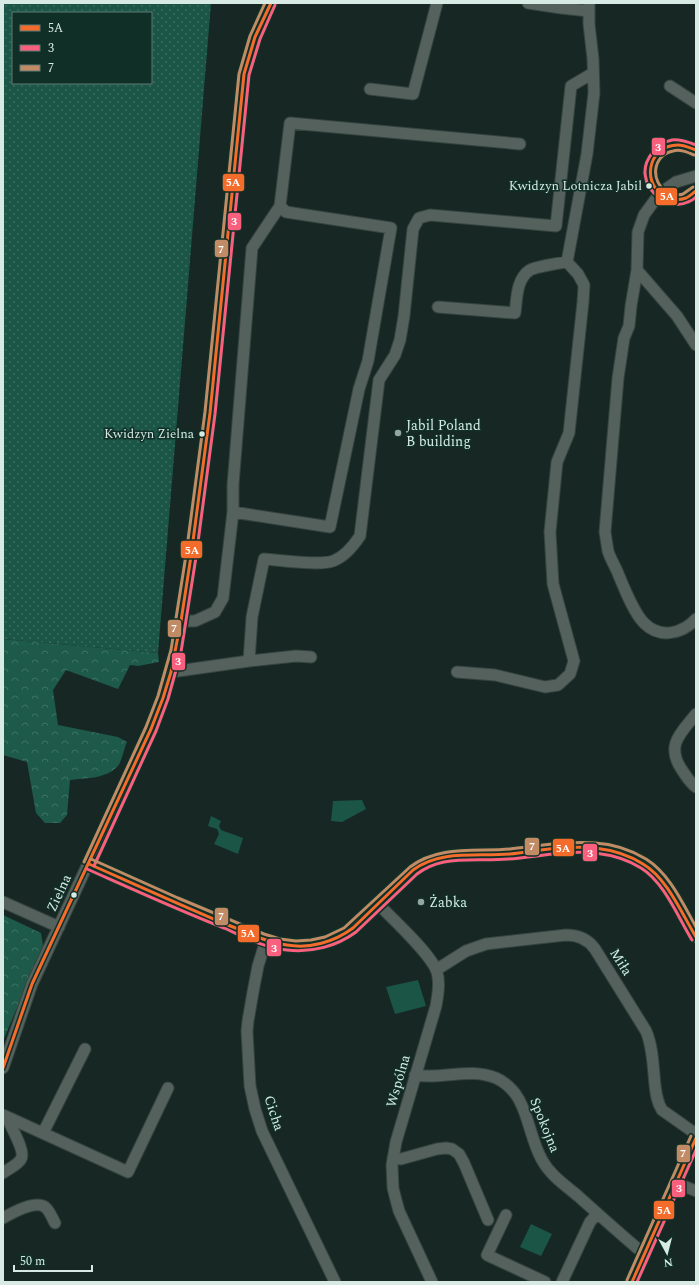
<svg xmlns="http://www.w3.org/2000/svg" width="699" height="1285" font-family="Spectral,serif">
  <style>
    .green { fill: #1a5546 }
    .forest { fill: url(#forest-crowns) }
    .garden { fill: url(#garden-dots); fill-rule: evenodd }
    .lines { fill: none; stroke-linecap: round; stroke-linejoin: round }
    .minor-casing { stroke: #364440; stroke-width: 13 }
    .minor { stroke: #54615d; stroke-width: 11 }
    .bus-1-casing { stroke: #102f27; stroke-width: 6 }
    .bus-2-casing { stroke: #102f27; stroke-width: 6 }
    .bus-3-casing { stroke: #102f27; stroke-width: 6 }
    .bus-1 { stroke: #f36c2b; stroke-width: 3 }
    .bus-2 { stroke: #f8607d; stroke-width: 3 }
    .bus-3 { stroke: #c18c65; stroke-width: 3 }
    .bus-dot { fill: #d8eae4; stroke: #102f27; stroke-width: 1.5 }
    .poi-dot { fill: #94a6a1; stroke: #102f27; stroke-width: 1.5 }
    .labels { text-anchor: middle; dominant-baseline: central; stroke-width: 3; stroke-linejoin: round; paint-order: stroke }
    .bus-label { font-size: 13px; fill: #d8eae4; stroke: #102f27; text-anchor: end }
    .poi-label { font-size: 14px; fill: #d8eae4; stroke: #102f27; text-anchor: start }
    .street-label { font-size: 14px; fill: #d8eae4; stroke: #102f27 }
    .line-badge { stroke: #102f27; stroke-width: 1.5 }
    .badge-label { font-size: 11px; text-anchor: middle; font-weight: bold; fill: #fff }
  </style>
  <defs>
    <pattern id="forest-crowns" width="20" height="18" patternUnits="userSpaceOnUse"><rect width="20" height="18" fill="#1d5a4a"/><path d="M2 6a3 3 0 1 1 6 0M12 15a3 3 0 1 1 6 0" fill="none" stroke="#3d7264"/></pattern>
    <pattern id="garden-dots" width="8" height="8" patternUnits="userSpaceOnUse"><rect width="8" height="8" fill="#1a5546"/><path d="M2 2h.1M6 6h.1" fill="none" stroke="#3b6e61" stroke-width="1.8" stroke-linecap="round"/></pattern>
  </defs>
  <rect width="100%" height="100%" fill="#172824"/>
  <path class="green" d="M362 800 366 809 342 822 331 821 333 801Z
    M211 816 221 821 219 826 221 830 243 838 238 854 214 844 219 834 217 829 208 826Z
    M418 980 426 1006 395 1014 386 987Z
    M531 1224 552 1234 541 1256 520 1247Z"/>
  <path class="forest" d="M3 639 158 653 159 662 138 666 130 665 118 689 66 670 53 690 58 725 118 737 127 742C124 748 122 761 118 766 106 779 86 778 70 780L67 815 60 823H45L36 813 27 762 3 755Z
    M3 915 41 933 43 946 3 1041Z"/>
  <path class="garden" d="M3 3H211L158 653 3 639ZM13 13H151V83H13Z"/>
  <g class="lines">
    <defs>
      <path id="minor" d="M528 3 561 8 589 11
        M670 86 696 103
        M370 89 413 94 437 3
        M696 150C691 148 684 145 678 145 664 144 649 158 650 173 651 189 669 205 686 198 689 196 693 193 696 191
        M696 176 676 182 660 193 644 215 638 232 637 270 631 306 629 326 624 338 618 378 605 532C606 538 607 545 608 551 610 558 614 564 617 571 623 585 633 612 644 623 660 639 682 634 696 619
        M637 270 677 316 696 345
        M438 307 515 313C517 299 516 279 530 270 535 267 559 263 567 262L587 154 594 93 593 59 589 24V3
        M233 512V485L252 248 280 206 290 123 520 144
        M181 621H195L215 612 223 598 233 512 330 527 359 389 368 361 391 228 286 212 280 206
        M249 661 296 656 311 657
        M171 672 249 661 252 617 264 559C281 560 319 566 333 561 344 557 354 545 360 536L379 380 395 355 400 340 404 316 413 229 419 218 430 215 556 226 571 86 593 73
        M457 672 495 675 545 687 558 685 570 674 574 661 553 584 550 532 557 462 569 433 583 302 584 285 578 274 567 262
        M696 714C681 733 665 745 682 770 686 776 690 783 696 787
        M89 864C135 885 182 906 229 925 250 933 273 946 296 946 317 946 337 941 353 928 368 914 382 900 397 886 405 878 414 868 425 863 449 852 482 856 508 854 554 850 602 837 644 864 664 876 683 916 696 937
        M3 902 59 927
        M378 904C392 918 432 955 437 972 440 983 438 994 436 1006L396 1142 392 1165 393 1188 396 1200 399 1211 432 1282
        M266 940 258 966 253 992 248 1021 247 1031 250 1086 255 1109 262 1131 335 1282
        M436 970 466 951 486 944 566 935C579 935 588 939 595 949L646 1031C653 1047 653 1067 655 1085 656 1094 657 1102 662 1110L696 1134
        M3 1068 32 984 151 729 163 698 171 672 181 621 191 556 210 413 244 74C250 49 258 25 271 3
        M415 1075C441 1080 470 1067 496 1078 529 1093 526 1132 542 1160 550 1175 565 1185 578 1196 598 1214 617 1231 637 1248L645 1253
        M3 1115 128 1172 168 1088
        M43 1133 85 1049
        M393 1158 401 1159 437 1149 446 1148 452 1149 459 1154 464 1163 488 1220
        M3 1173C8 1169 18 1165 21 1159 26 1151 10 1126 7 1117
        M676 1183 696 1191
        M506 1215 487 1255 545 1282
        M3 1218C12 1213 35 1200 45 1207 50 1211 52 1218 55 1223
        M562 1282 590 1222 597 1214
        M632 1282 696 1138"/>
    </defs>
    <use href="#minor" class="minor-casing"/>
    <use href="#minor" class="minor"/>
    <defs>
      <path id="bus-1" d="M696 150C690 148 684 145 678 145 646 145 640 189 670 198 675 200 681 200 686 198 689 197 693 193 696 191
        M89 864C134 884 178 904 223 923 244 931 265 942 287 945 310 949 334 942 353 928L413 870C441 849 478 857 510 854 538 851 567 845 595 848 612 850 629 855 643 864 667 878 682 914 696 937
        M3 1068 32 984 151 729 163 698 171 672 181 621 191 556 210 413 244 74 255 37 271 3
        M632 1282 696 1138"/>
      <path id="bus-2" d="M696 145C688 142 680 139 672 140 657 143 644 159 645 174 647 193 669 211 688 202 691 201 694 199 696 197
        M94 866 156 731 168 699 181 652 196 557 215 414 249 75 260 39 275 5
        M87 869C132 889 178 910 224 928 244 937 265 948 287 950 312 953 337 946 356 932L417 874C425 868 434 864 444 862 465 858 487 861 508 859 537 857 566 850 595 853 612 855 627 859 641 868 664 882 678 917 692 940
        M637 1282 696 1150"/>
      <path id="bus-3" d="M693 187C690 189 686 192 683 194 677 196 672 194 667 192 650 182 652 155 673 151 680 149 687 152 694 155
        M91 859 178 898 264 934 280 939 296 941 311 940 325 937 344 928 410 867C439 845 476 852 510 849 538 846 566 841 595 843 613 844 631 850 646 859 670 874 683 904 696 927
        M84 862 146 727 158 696 171 650 186 555 205 412 239 74 250 36 265 3
        M627 1280 691 1136"/>
    </defs>
    <use href="#bus-1" class="bus-1-casing"/>
    <use href="#bus-2" class="bus-2-casing"/>
    <use href="#bus-3" class="bus-3-casing"/>
    <use href="#bus-1" class="bus-1"/>
    <use href="#bus-2" class="bus-2"/>
    <use href="#bus-3" class="bus-3"/>
  </g>
  <g class="bus-dot">
    <circle cx="649" cy="186" r="3.5"/>
    <circle cx="202" cy="434" r="3.5"/>
    <circle cx="74" cy="895" r="3.5"/>
  </g>
  <g class="poi-dot">
    <circle cx="398" cy="433" r="4"/>
    <circle cx="421" cy="902" r="4"/>
  </g>
  <g class="labels">
    <g class="bus-label">
      <text x="642" y="186">Kwidzyn Lotnicza Jabil</text>
      <text x="194" y="434">Kwidzyn Zielna</text>
    </g>
    <g class="poi-label">
      <text x="406" y="425">Jabil Poland<tspan x="406" dy="16">B building</tspan></text>
      <text x="429" y="902">Żabka</text>
    </g>
    <g class="street-label">
      <text transform="translate(59 893) rotate(-65)">Zielna</text>
      <text transform="translate(621 962) rotate(58)">Miła</text>
      <text transform="translate(398 1081) rotate(-74)">Wspólna</text>
      <text transform="translate(274 1113) rotate(72)">Cicha</text>
      <text transform="translate(545 1125) rotate(68)">Spokojna</text>
    </g>
  </g>
  <g class="line-badge">
    <rect x="651" y="137" width="15" height="19" rx="4" fill="#f8607d"/>
    <rect x="222" y="173" width="23" height="19" rx="4" fill="#f36c2b"/>
    <rect x="655" y="187" width="23" height="19" rx="4" fill="#f36c2b"/>
    <rect x="227" y="212" width="15" height="19" rx="4" fill="#f8607d"/>
    <rect x="214" y="239" width="15" height="19" rx="4" fill="#c18c65"/>
    <rect x="180" y="540" width="23" height="19" rx="4" fill="#f36c2b"/>
    <rect x="167" y="619" width="15" height="19" rx="4" fill="#c18c65"/>
    <rect x="171" y="652" width="15" height="19" rx="4" fill="#f8607d"/>
    <rect x="524" y="837" width="16" height="19" rx="4" fill="#c18c65"/>
    <rect x="552" y="838" width="23" height="19" rx="4" fill="#f36c2b"/>
    <rect x="582" y="843" width="16" height="19" rx="4" fill="#f8607d"/>
    <rect x="214" y="907" width="15" height="19" rx="4" fill="#c18c65"/>
    <rect x="237" y="924" width="23" height="19" rx="4" fill="#f36c2b"/>
    <rect x="266" y="938" width="16" height="19" rx="4" fill="#f8607d"/>
    <rect x="676" y="1144" width="15" height="19" rx="4" fill="#c18c65"/>
    <rect x="671" y="1179" width="15" height="19" rx="4" fill="#f8607d"/>
    <rect x="653" y="1200" width="22" height="20" rx="4" fill="#f36c2b"/>
  </g>
  <g class="badge-label">
    <text x="658" y="151">3</text>
    <text x="233" y="186">5A</text>
    <text x="667" y="200">5A</text>
    <text x="234" y="225">3</text>
    <text x="221" y="253">7</text>
    <text x="192" y="554">5A</text>
    <text x="174" y="632">7</text>
    <text x="178" y="665">3</text>
    <text x="532" y="850">7</text>
    <text x="563" y="852">5A</text>
    <text x="590" y="857">3</text>
    <text x="221" y="920">7</text>
    <text x="248" y="937">5A</text>
    <text x="274" y="952">3</text>
    <text x="683" y="1157">7</text>
    <text x="679" y="1192">3</text>
    <text x="664" y="1214">5A</text>
  </g>
  <rect width="699" height="1285" fill="none" stroke="#d8eae4" stroke-width="8"/>
  <rect x="12" y="12" width="140" height="72" fill="#102f27" stroke="#607a73"/>
  <rect x="20" y="25" width="20" height="6" fill="#f36c2b" stroke="#607a73"/>
  <text x="48" y="32" font-size="12" fill="#d8eae4">5A</text>
  <rect x="20" y="45" width="20" height="6" fill="#f8607d" stroke="#607a73"/>
  <text x="48" y="52" font-size="12" fill="#d8eae4">3</text>
  <rect x="20" y="65" width="20" height="6" fill="#c18c65" stroke="#607a73"/>
  <text x="48" y="72" font-size="12" fill="#d8eae4">7</text>
  <g transform="translate(667 1253) rotate(173)" stroke="#102f27" stroke-width="3" paint-order="stroke">
  <path d="M0-3L7 15L0 10L-7 15Z" fill="#d8eae4"/>
  <text y="-6" font-size="11" font-weight="bold" text-anchor="middle" fill="#d8eae4">N</text>
  </g>
  <path d="M14 1265v6h78v-6" fill="none" stroke="#d8eae4" stroke-width="2"/>
  <text x="20" y="1265" font-size="12" fill="#d8eae4" stroke="#102f27" stroke-width="3" paint-order="stroke">50 m</text>
</svg>
